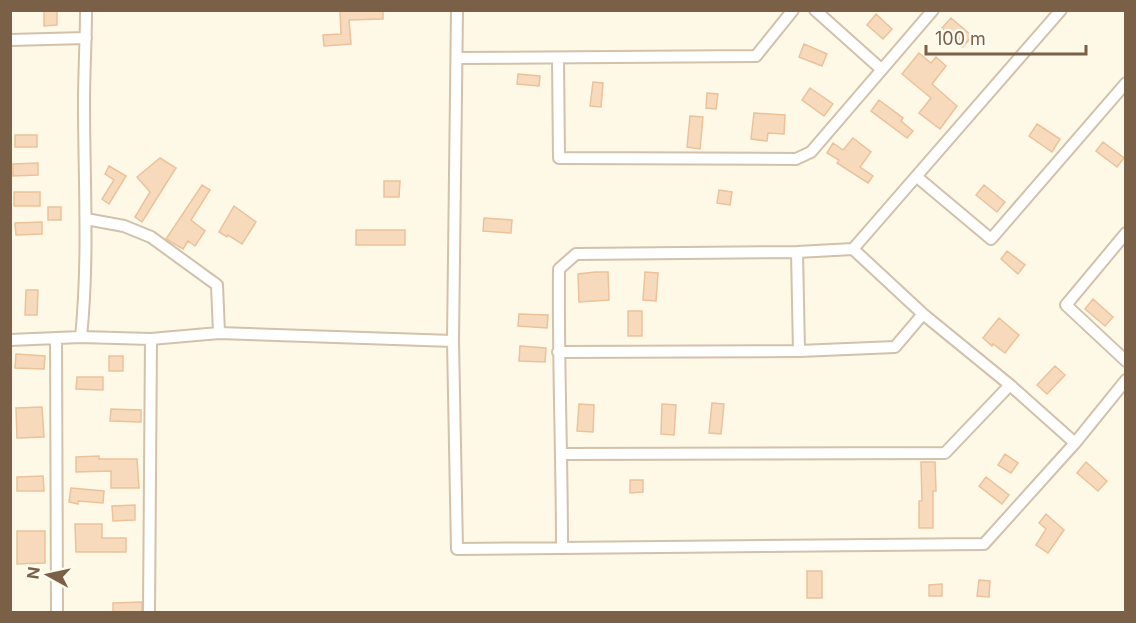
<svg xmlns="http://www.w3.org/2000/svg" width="1136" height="623" font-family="Inter,sans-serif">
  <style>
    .building { fill: #f7dabc; stroke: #ebc29a; stroke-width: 1.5 }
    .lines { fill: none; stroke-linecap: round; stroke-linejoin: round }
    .minor-casing { stroke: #d2c1ab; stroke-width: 14 }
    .minor { stroke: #fff; stroke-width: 10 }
  </style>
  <rect width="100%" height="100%" fill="#fef8e7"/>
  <path class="building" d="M44 10H57V25L44 26Z
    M340 10H383V19L349 20 351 44 324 46 323 35 341 34Z
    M876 14 892 29 883 39 867 25Z
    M951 18 972 36 963 47 942 28Z
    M804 44 827 54 822 66 799 57Z
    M919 53 931 63 936 57 946 66 932 84 957 106 940 129 919 113 931 98 902 74Z
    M518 74 540 76 539 86 517 84Z
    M593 82 603 83 601 107 590 106Z
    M810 88 833 104 824 116 802 100Z
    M707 93 718 94 716 109 706 108Z
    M879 100 903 118 901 121 913 131 907 138 871 111Z
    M754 113 785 115 784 134 768 133 767 141 751 139Z
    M690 116 703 117 700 149 687 147Z
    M1037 124 1060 139 1052 152 1029 136Z
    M15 135H37V147H15Z
    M853 138 871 152 860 167 873 176 868 183 837 163 839 160 827 153 833 143 843 150Z
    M1103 142 1124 158 1117 167 1096 151Z
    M160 158 176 168 142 222 135 217 150 192 137 177Z
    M38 163V175L13 176V164Z
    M109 166 126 176 109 204 102 199 114 180 105 174Z
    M384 181H400L399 197H384Z
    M202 185 210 190 191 220 205 231 195 246 188 241 183 249 166 239Z
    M984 185 1005 202 997 212 976 195Z
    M719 190 732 192 730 205 717 203Z
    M14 192H40V206H14Z
    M234 206 256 222 242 244 228 235 227 237 219 232Z
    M48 207H61V220H48Z
    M484 218 512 220 511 233 483 231Z
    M42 222V234L16 235 15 223Z
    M356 230H405V245H356Z
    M1007 251 1025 265 1018 274 1001 259Z
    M595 272H608L609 300 579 302 578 274Z
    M645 272 658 273 656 301 643 300Z
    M26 290H38L37 315H25Z
    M1093 299 1113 317 1105 326 1085 309Z
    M628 311H642V336H628Z
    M519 314 548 315 547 328 518 326Z
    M999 318 1019 335 1005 353 993 344 992 346 983 338Z
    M520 346 546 348 545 362 519 361Z
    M16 354 45 356 44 369 15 368Z
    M109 356H123V371H109Z
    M1055 366 1065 375 1047 394 1037 385Z
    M77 377H103V390L76 389Z
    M712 403 724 404 721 434 709 433Z
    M579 404 594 405 593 432 577 431Z
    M662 404 676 405 674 435 661 434Z
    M42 407 44 437 17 438 16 408Z
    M111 409 141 410V422L110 421Z
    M1005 454 1018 463 1011 473 998 465Z
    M99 456V459H137L139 488H111V471L76 472V457Z
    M921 462H935L936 491H933V528H919V501H922Z
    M1086 462 1107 481 1098 491 1077 473Z
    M43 476 44 491H17V477Z
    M986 477 1009 495 1002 504 979 486Z
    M630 480H643V492L630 493Z
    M71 488 104 491 103 503 78 501V504L69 502Z
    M135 505V520L113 521 112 506Z
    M1046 514 1064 530 1048 553 1036 545 1046 529 1039 523Z
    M75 524H102V538H126V552H76Z
    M17 531H45V563L17 564Z
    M807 571H822V598H807Z
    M979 580 990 581 989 597 977 596Z
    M942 584V596H929V585Z
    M142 602V612H113V603Z"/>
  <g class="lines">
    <defs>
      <path id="minor" d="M457 10 453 341 457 549 984 544 1075 443 1126 380
        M815 10 881 69
        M10 40 86 38
        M457 58 756 56 793 10
        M558 58 559 158 796 159 811 152 933 10
        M917 177 991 239 1126 83
        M86 219 124 226 151 237 217 285 219 333
        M1126 233 1066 305 1126 361
        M853 249 923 314 1010 385 1075 443
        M797 252 799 351
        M81 337C89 259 84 181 84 103 84 72 86 41 86 10
        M56 339 57 612
        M10 340 81 337 151 339 219 333 453 341
        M558 352 799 351 895 347 923 314
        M562 454 945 453 1010 385
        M562 548C562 455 558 362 559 269L576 254 797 252 853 249 1061 10
        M149 612 151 339"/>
    </defs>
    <use href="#minor" class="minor-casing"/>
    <use href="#minor" class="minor"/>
  </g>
  <rect width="1136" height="623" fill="none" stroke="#7b6048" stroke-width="24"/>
  <g transform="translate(48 575) rotate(278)" stroke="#fffbef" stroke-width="4.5" paint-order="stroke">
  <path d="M0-4.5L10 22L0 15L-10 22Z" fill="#7b6048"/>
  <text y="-9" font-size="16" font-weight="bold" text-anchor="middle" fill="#7b6048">N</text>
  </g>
  <path d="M926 45v9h160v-9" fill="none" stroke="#7b6048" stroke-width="3"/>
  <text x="935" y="45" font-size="18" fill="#7b6048" stroke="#fffbef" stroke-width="4.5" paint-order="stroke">100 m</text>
</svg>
